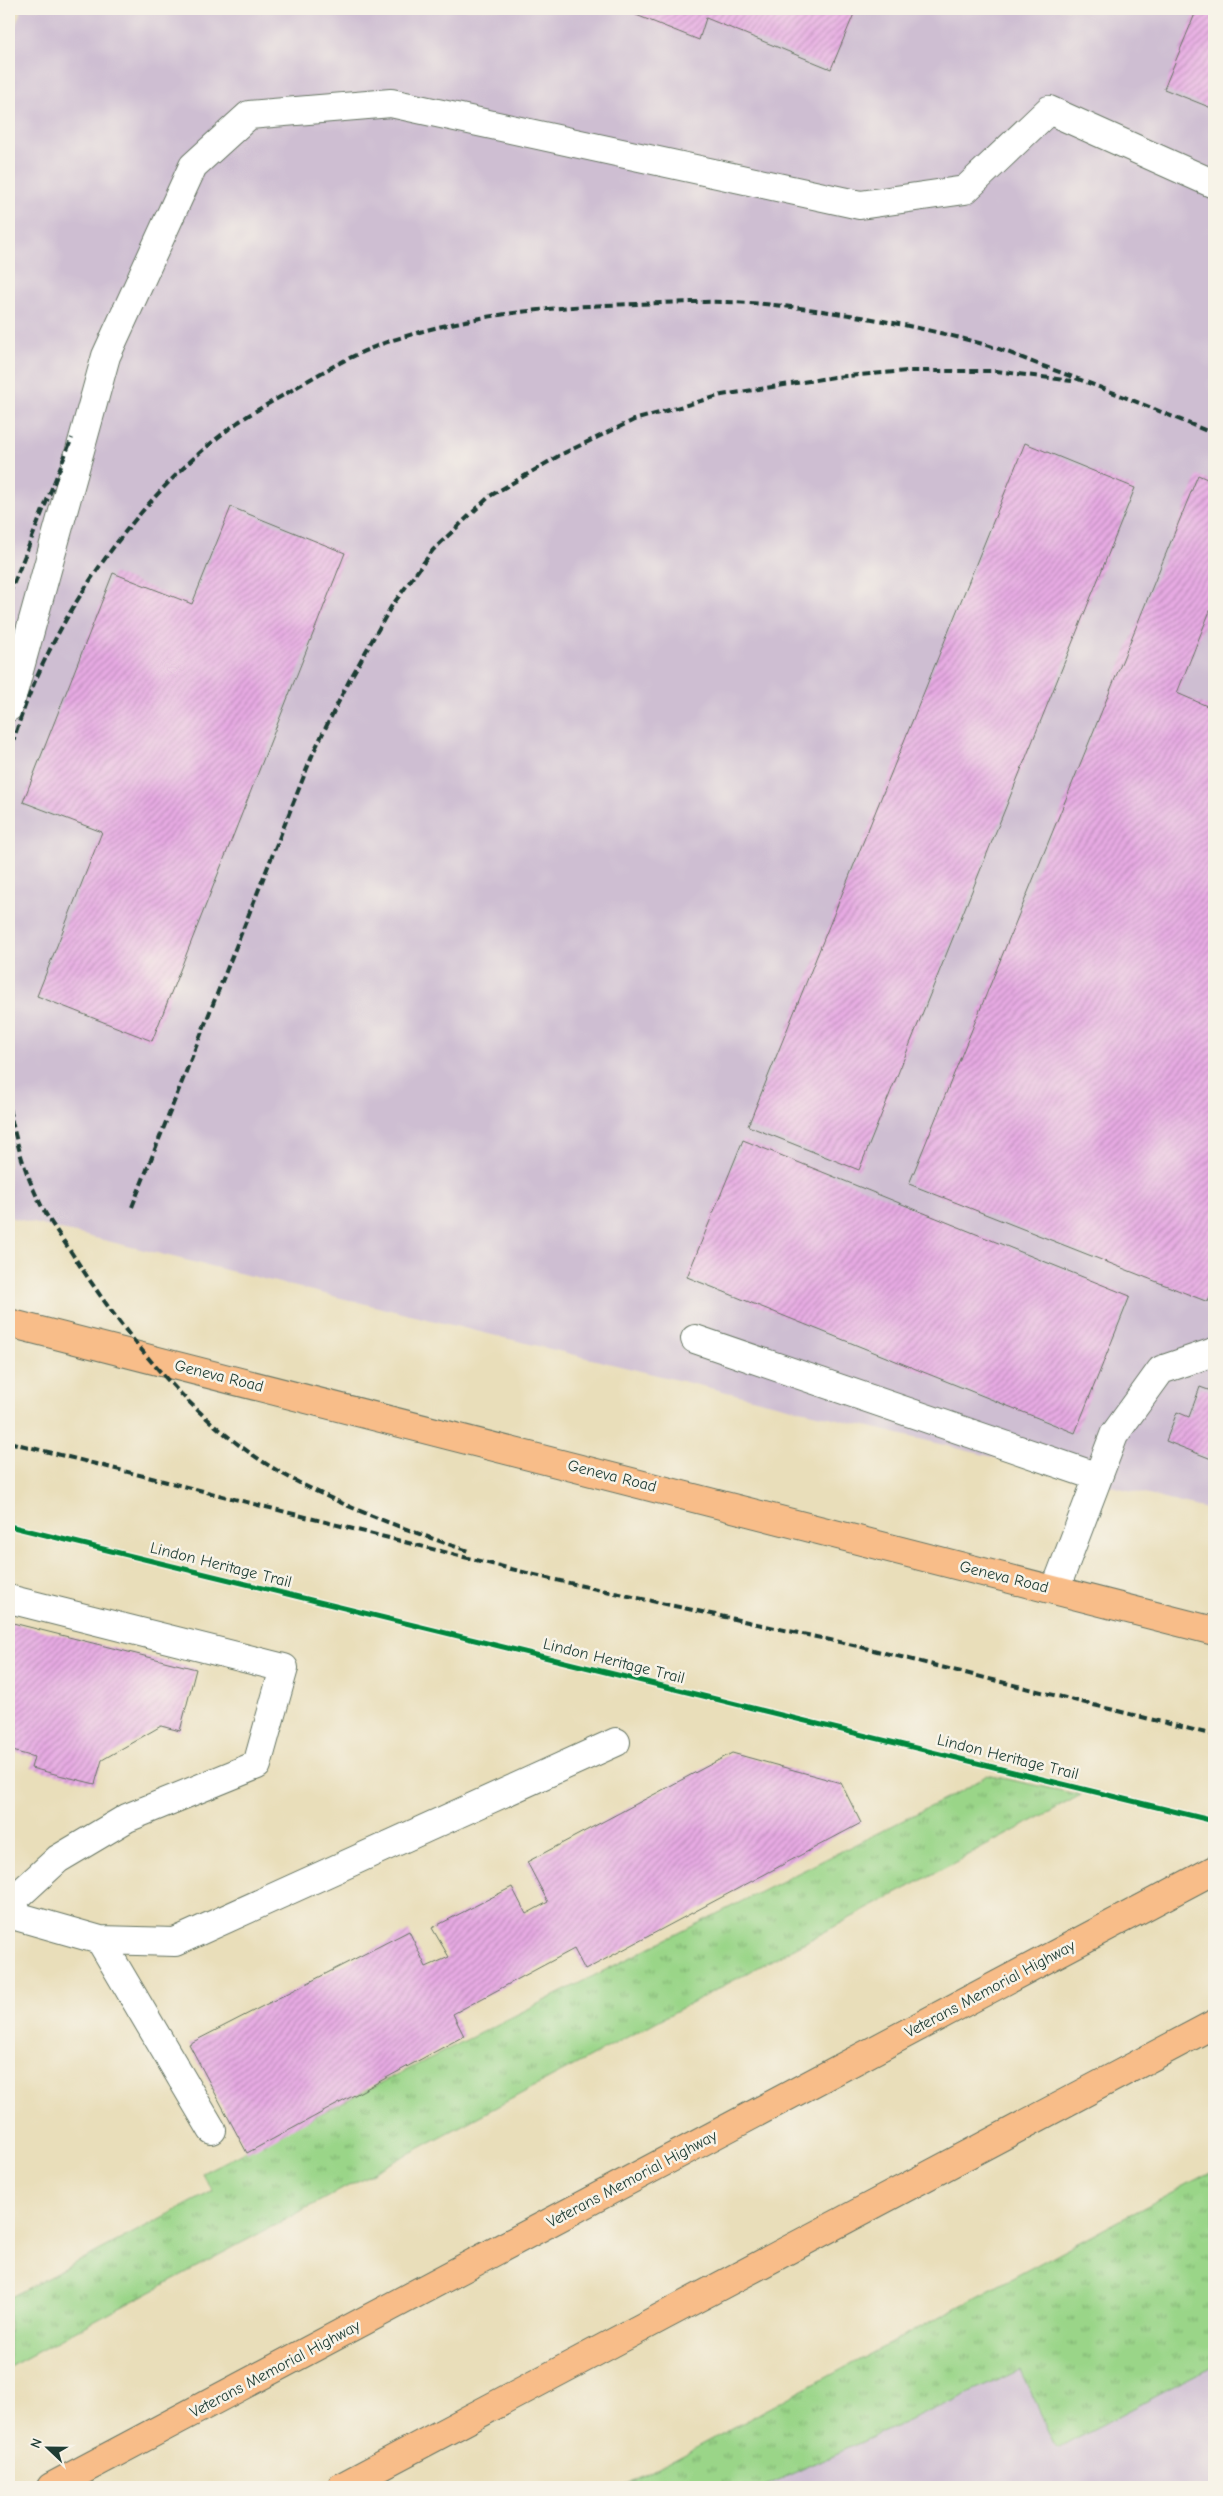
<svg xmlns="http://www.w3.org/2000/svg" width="1223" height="2496" font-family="'Comic Neue',sans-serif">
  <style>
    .industrial { fill: #cebed2 }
    .grass { fill: url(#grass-tufts); stroke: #5c895e }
    .building { fill: url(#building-hatch) }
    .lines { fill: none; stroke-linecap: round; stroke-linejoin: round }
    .minor-casing { stroke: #667563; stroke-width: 30 }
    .major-casing { stroke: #667563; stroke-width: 30 }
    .highway-casing { stroke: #667563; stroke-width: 30 }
    .minor { stroke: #fff; stroke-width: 28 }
    .major { stroke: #f8bd89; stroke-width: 28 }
    .highway { stroke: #f8bd89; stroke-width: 28 }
    .rail { stroke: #1f3d34; stroke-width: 4; stroke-dasharray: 8 4; stroke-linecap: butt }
    .cycleway-casing { stroke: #f7f3e8; stroke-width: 8 }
    .cycleway { stroke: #00873e; stroke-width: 5 }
    .labels { text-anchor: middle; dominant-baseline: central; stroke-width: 5; stroke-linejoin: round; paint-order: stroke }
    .street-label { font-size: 16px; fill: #1f3d34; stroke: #f7f3e8 }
  </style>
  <defs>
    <pattern id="grass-tufts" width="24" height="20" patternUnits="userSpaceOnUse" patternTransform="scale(1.25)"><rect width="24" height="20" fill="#9ad588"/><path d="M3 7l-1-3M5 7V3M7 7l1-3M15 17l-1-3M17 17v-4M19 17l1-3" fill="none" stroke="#7dae70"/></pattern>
    <pattern id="building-hatch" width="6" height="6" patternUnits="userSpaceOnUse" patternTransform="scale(1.25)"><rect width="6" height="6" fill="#e7aae3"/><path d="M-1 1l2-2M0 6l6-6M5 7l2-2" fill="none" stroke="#bb8cb9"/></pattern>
  </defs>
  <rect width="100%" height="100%" fill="#f7f3e8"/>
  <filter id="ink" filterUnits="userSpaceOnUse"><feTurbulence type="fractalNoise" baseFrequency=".02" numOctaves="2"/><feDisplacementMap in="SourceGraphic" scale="10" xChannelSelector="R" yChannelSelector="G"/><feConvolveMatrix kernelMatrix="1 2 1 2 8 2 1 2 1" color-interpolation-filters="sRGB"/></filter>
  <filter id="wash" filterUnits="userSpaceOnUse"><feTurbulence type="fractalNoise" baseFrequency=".0096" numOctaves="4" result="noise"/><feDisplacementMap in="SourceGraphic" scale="20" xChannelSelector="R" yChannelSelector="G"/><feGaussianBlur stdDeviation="1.12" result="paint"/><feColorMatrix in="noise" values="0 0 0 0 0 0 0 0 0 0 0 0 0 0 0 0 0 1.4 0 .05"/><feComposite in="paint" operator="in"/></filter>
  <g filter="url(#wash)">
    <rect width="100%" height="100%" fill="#e9deba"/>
    <path class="industrial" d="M22 9H1214V1511L9 1217V42Z
      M1214 2242V2487H743Z"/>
    <path class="grass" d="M987 1775 1081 1795 9 2367V2298L213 2191 202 2173 969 1787Z
      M1214 2170V2366L1057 2448 1020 2370 763 2487H622Z"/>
    <g id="blocks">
      <path class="building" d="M621 9H856L831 69 706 18 699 40Z
        M1197 9H1214V109L1164 89Z
        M1025 443 1135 488 859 1170 748 1126Z
        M1198 475 1214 482V601L1177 693 1214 709V1286L1208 1302 909 1184Z
        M231 507 345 553 152 1041 37 996 102 832 23 802 113 573 192 604Z
        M743 1140 1130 1296 1075 1433 687 1277Z
        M1200 1387 1214 1392V1460L1166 1441 1177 1412 1189 1417Z
        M9 1622 196 1669 180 1731 161 1726 102 1760 95 1784 31 1768 34 1757 9 1750Z
        M732 1753 841 1783 861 1823 585 1970 574 1949 453 2014 464 2036 247 2153 189 2044 409 1931 426 1967 449 1957 432 1928 512 1887 526 1914 548 1902 527 1862Z"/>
    </g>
  </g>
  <g filter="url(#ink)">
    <use href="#blocks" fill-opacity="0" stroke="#667563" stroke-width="1"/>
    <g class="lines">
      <defs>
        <path id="minor" d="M9 707 106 356 193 166 249 115 391 103 860 205 965 190 1049 110 1214 184
          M695 1339 1098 1477
          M1055 1590 1114 1435 1161 1370 1214 1352
          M9 1599 284 1668 257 1765 127 1818 58 1859 9 1904
          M9 1914 100 1940 212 2130
          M100 1940 175 1942 616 1742"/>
        <path id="major" d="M9 1323 1214 1631"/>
        <path id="highway" d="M51 2487 1214 1870
          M341 2487 1214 2024"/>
      </defs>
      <use href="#minor" class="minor-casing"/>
      <use href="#major" class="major-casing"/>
      <use href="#highway" class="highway-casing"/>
      <use href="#minor" class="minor"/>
      <use href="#major" class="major"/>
      <use href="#highway" class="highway"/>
      <path class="rail" d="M9 595 72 438
        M9 756C41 633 133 498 237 423 254 411 274 401 292 390 327 369 364 348 403 337 479 313 558 306 637 304 682 302 729 300 774 305 842 312 920 326 986 345 1004 350 1022 358 1040 365 1099 386 1157 410 1214 434
        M9 1108C16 1141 24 1171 39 1201 48 1220 62 1238 73 1255 128 1340 194 1423 283 1474 342 1507 407 1530 471 1552
        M132 1207 314 751 349 681 391 607 433 550 490 496 562 454 634 420 722 395 834 377 907 371H996L1072 381
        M9 1442 551 1579 853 1645 1214 1735"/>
      <defs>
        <path id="cycleway" d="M9 1526 1214 1821"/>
      </defs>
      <use href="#cycleway" class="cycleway-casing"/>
      <use href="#cycleway" class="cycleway"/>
    </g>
  </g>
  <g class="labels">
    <g class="street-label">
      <text transform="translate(219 1376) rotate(14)">Geneva Road</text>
      <text transform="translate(612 1476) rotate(14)">Geneva Road</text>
      <text transform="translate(221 1565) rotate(14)">Lindon Heritage Trail</text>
      <text transform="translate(1004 1577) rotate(14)">Geneva Road</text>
      <text transform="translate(614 1661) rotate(14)">Lindon Heritage Trail</text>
      <text transform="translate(1008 1757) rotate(14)">Lindon Heritage Trail</text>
      <text transform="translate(990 1989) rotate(-28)">Veterans Memorial Highway</text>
      <text transform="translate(632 2179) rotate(-28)">Veterans Memorial Highway</text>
      <text transform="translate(275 2369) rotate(-28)">Veterans Memorial Highway</text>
    </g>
  </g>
  <rect width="1223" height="2496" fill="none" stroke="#f7f3e8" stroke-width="30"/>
  <g transform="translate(48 2448) rotate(292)" stroke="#f7f3e8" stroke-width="4" paint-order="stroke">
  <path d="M0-4L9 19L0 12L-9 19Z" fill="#1f3d34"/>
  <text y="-8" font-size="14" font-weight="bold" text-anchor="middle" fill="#1f3d34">N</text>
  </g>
</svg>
